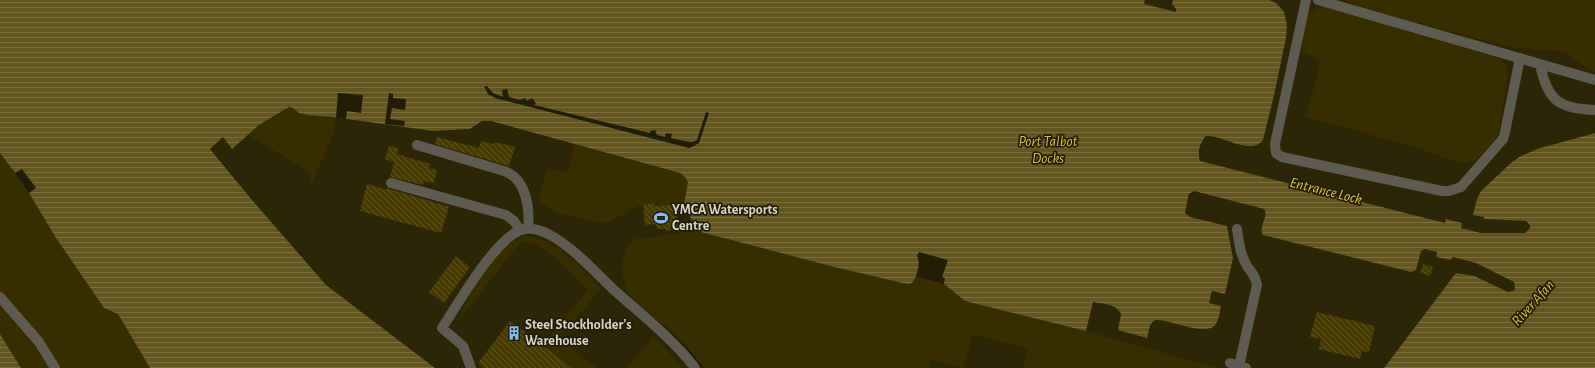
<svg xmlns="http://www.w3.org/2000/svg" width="1595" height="368" font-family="'Alegreya Sans',sans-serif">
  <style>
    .built { fill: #2c2606 }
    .grass { fill: #372e00 }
    .water { fill: url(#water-rules) }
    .pier { fill: #221d07 }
    .building { fill: url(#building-back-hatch) }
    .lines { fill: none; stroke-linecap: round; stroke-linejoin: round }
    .minor { stroke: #5e5c51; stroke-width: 10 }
    .labels { text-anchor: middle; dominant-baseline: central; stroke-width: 3.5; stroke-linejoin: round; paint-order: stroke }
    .poi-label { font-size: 14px; font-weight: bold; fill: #d9d6c8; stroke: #221d07; text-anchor: start }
    .water-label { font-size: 15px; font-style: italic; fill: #dcc232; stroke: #221d07 }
  </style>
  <defs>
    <pattern id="water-rules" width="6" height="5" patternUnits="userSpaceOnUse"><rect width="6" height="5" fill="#625720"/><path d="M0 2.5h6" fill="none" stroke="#786e3f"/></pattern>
    <pattern id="building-back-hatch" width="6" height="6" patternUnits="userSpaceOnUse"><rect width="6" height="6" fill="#463b00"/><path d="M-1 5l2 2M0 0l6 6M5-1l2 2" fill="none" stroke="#605724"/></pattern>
  </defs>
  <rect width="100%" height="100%" fill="#221d07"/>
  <path class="built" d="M1145 0H1173L1172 4 1176 9V12L1144 4Z
    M1269 0H1595V133L1528 152 1484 217V219L1526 221 1530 225V228L1525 233H1481L1461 228 1462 223 1446 219 1445 223 1202 162 1200 161 1198 155 1202 141 1206 136 1253 146 1263 140 1286 38 1276 3Z
    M307 115 332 117 433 131 470 129 479 122 486 120 659 168 684 204 697 231 680 234 639 238 625 251 623 259V270L626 287 632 298 695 368H435L326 285 252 200 210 148 223 137 232 148 259 125Z
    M1191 191H1194L1264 209 1266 213 1262 231 1264 235 1411 272 1416 270 1421 251 1425 249 1437 252 1436 257H1453L1476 263 1514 282 1515 289 1510 292 1504 290 1392 358 1384 368H928L947 299 1086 331 1093 301 1112 305 1118 309 1121 317 1118 330 1149 331 1153 321 1160 319 1204 330 1221 306 1209 303 1212 291 1225 293 1233 255 1227 226 1190 217 1185 213Z"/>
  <path class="grass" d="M1344 0H1595V72L1580 64 1567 53 1557 51 1515 48 1499 44 1369 10Z
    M1323 7 1334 9 1500 59 1506 64 1508 71 1499 130 1494 142 1486 151 1477 159 1467 163H1459L1415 147 1306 117 1320 64 1319 59 1302 52C1303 40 1302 17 1314 10 1316 9 1320 8 1323 7Z
    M287 107 293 108 302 114 336 118 334 133 312 182 308 172 303 168 248 135 259 125 282 112Z
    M574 144 679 173 685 177 688 182 684 204 659 206 658 203 637 206 611 221 603 223 556 213 541 203 539 199 546 169 568 173Z
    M0 153 29 193 56 238 104 308 118 314 150 368H21L0 334Z
    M697 231 834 267 904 283 914 279 915 276 944 284 965 301 1086 331 1217 368H1023L1028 349 973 334 963 368 931 359 928 368H704C693 353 681 340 667 328 656 318 640 310 632 298 620 283 618 251 634 239Z
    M524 236C553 235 581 269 601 288L559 339 597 368H572L542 345 588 290C574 276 544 240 522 242L517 246 458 322C467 294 496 247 524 236Z
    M653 336 684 368H627Z"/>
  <path class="water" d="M0 0H1145L1144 4 1176 12V9L1172 4 1173 0H1269L1276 3 1284 12 1287 25 1286 38 1274 95 1263 140C1251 156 1223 135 1206 136 1200 142 1197 153 1200 161L1445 223 1446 219 1462 223 1461 228 1481 233H1525L1530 228V225L1526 221 1484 219V217L1473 215 1477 199 1481 191 1511 163 1519 157 1537 149 1595 133V368H1384L1456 273 1474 276 1508 292 1513 291 1515 289 1514 282 1476 263 1453 257 1450 260 1436 257 1437 252 1425 249 1421 251 1416 270 1411 272 1263 235C1258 227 1269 217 1264 209L1194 191 1189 194 1185 213 1190 217 1227 226 1233 258 1225 294 1212 291 1209 303 1221 306C1220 311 1219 319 1216 324 1206 338 1171 319 1156 320 1149 322 1149 332 1147 338L1118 330 1121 314C1115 303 1104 304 1093 302L1086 331 965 301 944 284 945 278 942 277 948 260 919 252 917 256C921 263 917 276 912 283L907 284 834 267 697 231 684 204 688 182 685 177 680 173 491 121H482L470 129 433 131 332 117 307 115 299 113 293 108 289 107 259 125 232 149 223 137 210 149 252 200 326 285 435 368H150L118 314 104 308 56 238 29 193 36 188 22 169 15 173 0 153Z
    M0 334 21 368H0Z"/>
  <path class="pier" d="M487 86 493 93 503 97 502 90 507 89 509 97 520 100 525 98 527 101 532 98 536 103 534 105 650 133V131L655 130 657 135 665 137 666 133 672 134 671 138 689 142H693L697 140 706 112 709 113 699 143 694 146 689 148 495 98 488 94 486 90 484 87Z
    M338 93 363 95 361 113 347 111 346 119 336 118Z
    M389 93 393 94V98L406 99 405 110 392 108 390 119 405 121 404 126 385 124Z"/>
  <path class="building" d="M437 137 479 148 481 141 494 144V142L515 147 509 166 435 144Z
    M389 146 398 148 397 154 430 164 429 168 437 170 434 183 424 181 423 185 390 177 394 162 385 159Z
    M367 184 387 190V188L449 207 441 233 360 211Z
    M654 203 655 206 676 204 679 229 666 231V229H657L656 224 645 225 643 205Z
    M456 256 470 267 444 303 429 292Z
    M1423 264 1433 267 1430 276 1420 273Z
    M1317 312 1375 326 1369 352 1362 351 1360 359 1319 349 1321 339 1310 337Z
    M510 321 542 345 572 368H484L478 363Z"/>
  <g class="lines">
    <path class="minor" d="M1306 0 1275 144 1276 153 1282 157 1442 191H1449L1461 187 1503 139 1505 132 1520 58
      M1318 0 1595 80
      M1540 64C1547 101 1560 109 1595 110
      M417 145 504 171C526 178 530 208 528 228
      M391 183 506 215 514 221 520 230
      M1237 229C1239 242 1240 254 1247 266 1252 274 1255 274 1257 285L1239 366
      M0 297 39 342 55 368
      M1230 363 1246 368
      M471 368 463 346 442 328C458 304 495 239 521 230 530 227 541 230 550 235 574 248 594 271 614 290 642 315 672 338 695 368"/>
  </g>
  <defs>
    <symbol id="stadium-bare" viewBox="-9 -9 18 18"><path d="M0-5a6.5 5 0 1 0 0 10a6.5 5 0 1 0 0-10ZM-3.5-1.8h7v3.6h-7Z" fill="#7ebdf9" stroke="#221d07" stroke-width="2.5" paint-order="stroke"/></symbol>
    <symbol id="building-bare" viewBox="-9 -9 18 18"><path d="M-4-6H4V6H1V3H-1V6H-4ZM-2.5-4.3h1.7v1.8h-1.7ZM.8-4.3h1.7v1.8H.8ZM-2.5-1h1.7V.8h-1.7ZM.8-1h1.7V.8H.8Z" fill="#7ebdf9" stroke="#221d07" stroke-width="2.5" paint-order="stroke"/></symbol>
  </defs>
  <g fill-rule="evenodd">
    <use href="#stadium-bare" x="651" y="208" width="20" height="20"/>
    <use href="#building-bare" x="504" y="323" width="20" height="20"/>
  </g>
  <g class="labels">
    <g class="poi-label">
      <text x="672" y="210">YMCA Watersports<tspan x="672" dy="16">Centre</tspan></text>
      <text x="525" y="325">Steel Stockholder's<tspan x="525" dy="16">Warehouse</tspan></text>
    </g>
    <g class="water-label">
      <text x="1048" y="141">Port Talbot<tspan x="1048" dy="17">Docks</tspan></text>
      <text transform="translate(1326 191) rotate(14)">Entrance Lock</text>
      <text transform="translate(1533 303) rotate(-48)">River Afan</text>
    </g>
  </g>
</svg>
